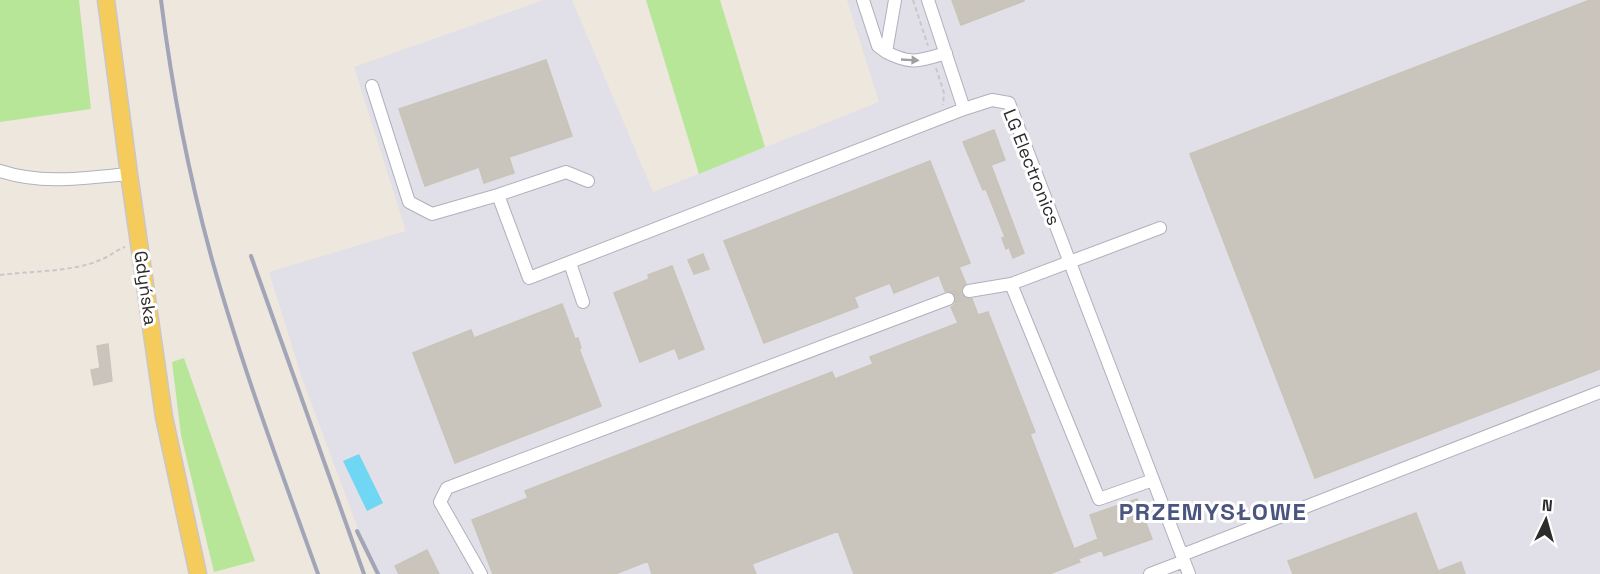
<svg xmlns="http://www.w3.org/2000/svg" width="1600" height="574" font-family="'Space Grotesk',sans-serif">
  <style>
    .industrial { fill: #e1dfe7 }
    .green { fill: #b7e699 }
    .water { fill: #6fd6f3 }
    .building { fill: #c9c5bd; stroke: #cac3b8; stroke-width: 1.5 }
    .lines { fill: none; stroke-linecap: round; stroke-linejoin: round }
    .minor-tunnel { stroke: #c7c2ba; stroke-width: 12; stroke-dasharray: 12 6; stroke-linecap: butt }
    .minor-casing { stroke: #aeb2bc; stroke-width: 14 }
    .major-casing { stroke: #c8c8c8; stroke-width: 19 }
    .path { stroke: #c8c8c8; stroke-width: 2; stroke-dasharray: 4.5 3; stroke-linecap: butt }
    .minor { stroke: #fff; stroke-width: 12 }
    .major { stroke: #f5cb5c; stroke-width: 16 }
    .rail { stroke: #a1a5b7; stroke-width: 4 }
    .oneway { fill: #a0a0a0 }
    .labels { text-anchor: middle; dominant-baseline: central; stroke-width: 6; stroke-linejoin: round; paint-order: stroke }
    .street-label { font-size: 18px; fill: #2c2c2c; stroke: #fff }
    .district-label { font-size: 24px; font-weight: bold; letter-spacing: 1.5px; fill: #4a567f; stroke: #fff }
  </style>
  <rect width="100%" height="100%" fill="#eee7de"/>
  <path class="industrial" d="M544 0H572L653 192 879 102 847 0H1600V574H375L302 378 269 272 406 231 354 67Z"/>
  <path class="green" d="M0 0H79L91 109 0 122Z
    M646 0H720L765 147 699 174Z
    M184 358 255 561 214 572 181 435 172 362Z"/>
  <path class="water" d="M359 454 383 503 367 511 343 461Z"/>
  <path class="building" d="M952 0H1024V1L961 25Z
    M1590 0H1600V369L1315 478 1190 154Z
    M546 60 572 136 509 157 514 173 484 183 479 167 425 186 399 109Z
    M994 130 1005 160 991 165 1024 253 1013 258 1009 247 1006 249 1002 238 1005 237 986 189 983 190 963 142Z
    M930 161 970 263 959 267 966 284 962 288 961 293 966 298 972 299 978 315 988 312 1035 432 1030 434 1074 549 1098 539 1090 515 1137 499 1152 539 1104 556 1102 550 1078 559 1080 562 1049 574H854L838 531 752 564 756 574H652L648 561 615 574H493L472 520 528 498 525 491 832 372 835 379 873 364 870 357 958 323 951 307 955 304 956 297 953 292 945 291 939 275 894 293 890 283 854 297 858 307 764 343 724 241Z
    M703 254 709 269 694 274 688 260Z
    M672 266 704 349 679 359 675 348 640 362 614 293 649 279 648 275Z
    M562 304 575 339 578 338 581 348 579 349 601 406 455 463 413 353 471 330 474 338Z
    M108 344 112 381 94 385 91 370 100 368 97 346Z
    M1416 513 1438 571 1461 562 1465 574H1293L1288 561Z
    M427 550 439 574H399L395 566Z"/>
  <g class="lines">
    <path class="minor-tunnel" d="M948 299 969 291"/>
    <defs>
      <path id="minor" d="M863 0 878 46 886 52
        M895 0 886 52C911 65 920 61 946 53
        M928 0 964 109
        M372 86 409 202 432 214 498 195 566 172 588 181
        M0 171C42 185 85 178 129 174
        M498 195 529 278 964 109 992 100 1009 103 1189 574
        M570 263 583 302
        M1011 284 1099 499 1153 480
        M969 291 1011 284 1160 228
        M1182 555 1600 392
        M481 574 440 502 447 488 948 299
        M1150 574 1184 561"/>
      <path id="major" d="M106 0 129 174 164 417 198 574"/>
    </defs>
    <use href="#minor" class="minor-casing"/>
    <use href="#major" class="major-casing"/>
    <path class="path" d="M913 0 928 46
      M936 68 944 93 943 105
      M0 275C29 271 74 272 100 260 109 257 116 250 125 247"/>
    <use href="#minor" class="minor"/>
    <use href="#major" class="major"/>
    <path class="rail" d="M161 0C172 89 189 177 213 263 243 369 281 471 318 574
      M251 256 364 574
      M357 531 378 574"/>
  </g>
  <defs><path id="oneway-solid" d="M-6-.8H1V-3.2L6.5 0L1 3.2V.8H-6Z" transform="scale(1.5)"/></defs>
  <use class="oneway" href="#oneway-solid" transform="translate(910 60) rotate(3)"/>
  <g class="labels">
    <g class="street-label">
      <text transform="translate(1032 167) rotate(68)">LG Electronics</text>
      <text transform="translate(146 288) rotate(82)">Gdyńska</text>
    </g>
    <g class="district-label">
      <text x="1213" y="511">PRZEMYSŁOWE</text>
    </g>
  </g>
  <g transform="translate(1546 520) rotate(5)" stroke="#ffffff" stroke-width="4.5" paint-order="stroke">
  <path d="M0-4.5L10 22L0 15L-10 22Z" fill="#2c2c2c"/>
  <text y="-9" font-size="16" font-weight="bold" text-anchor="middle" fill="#2c2c2c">N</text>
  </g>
</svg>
